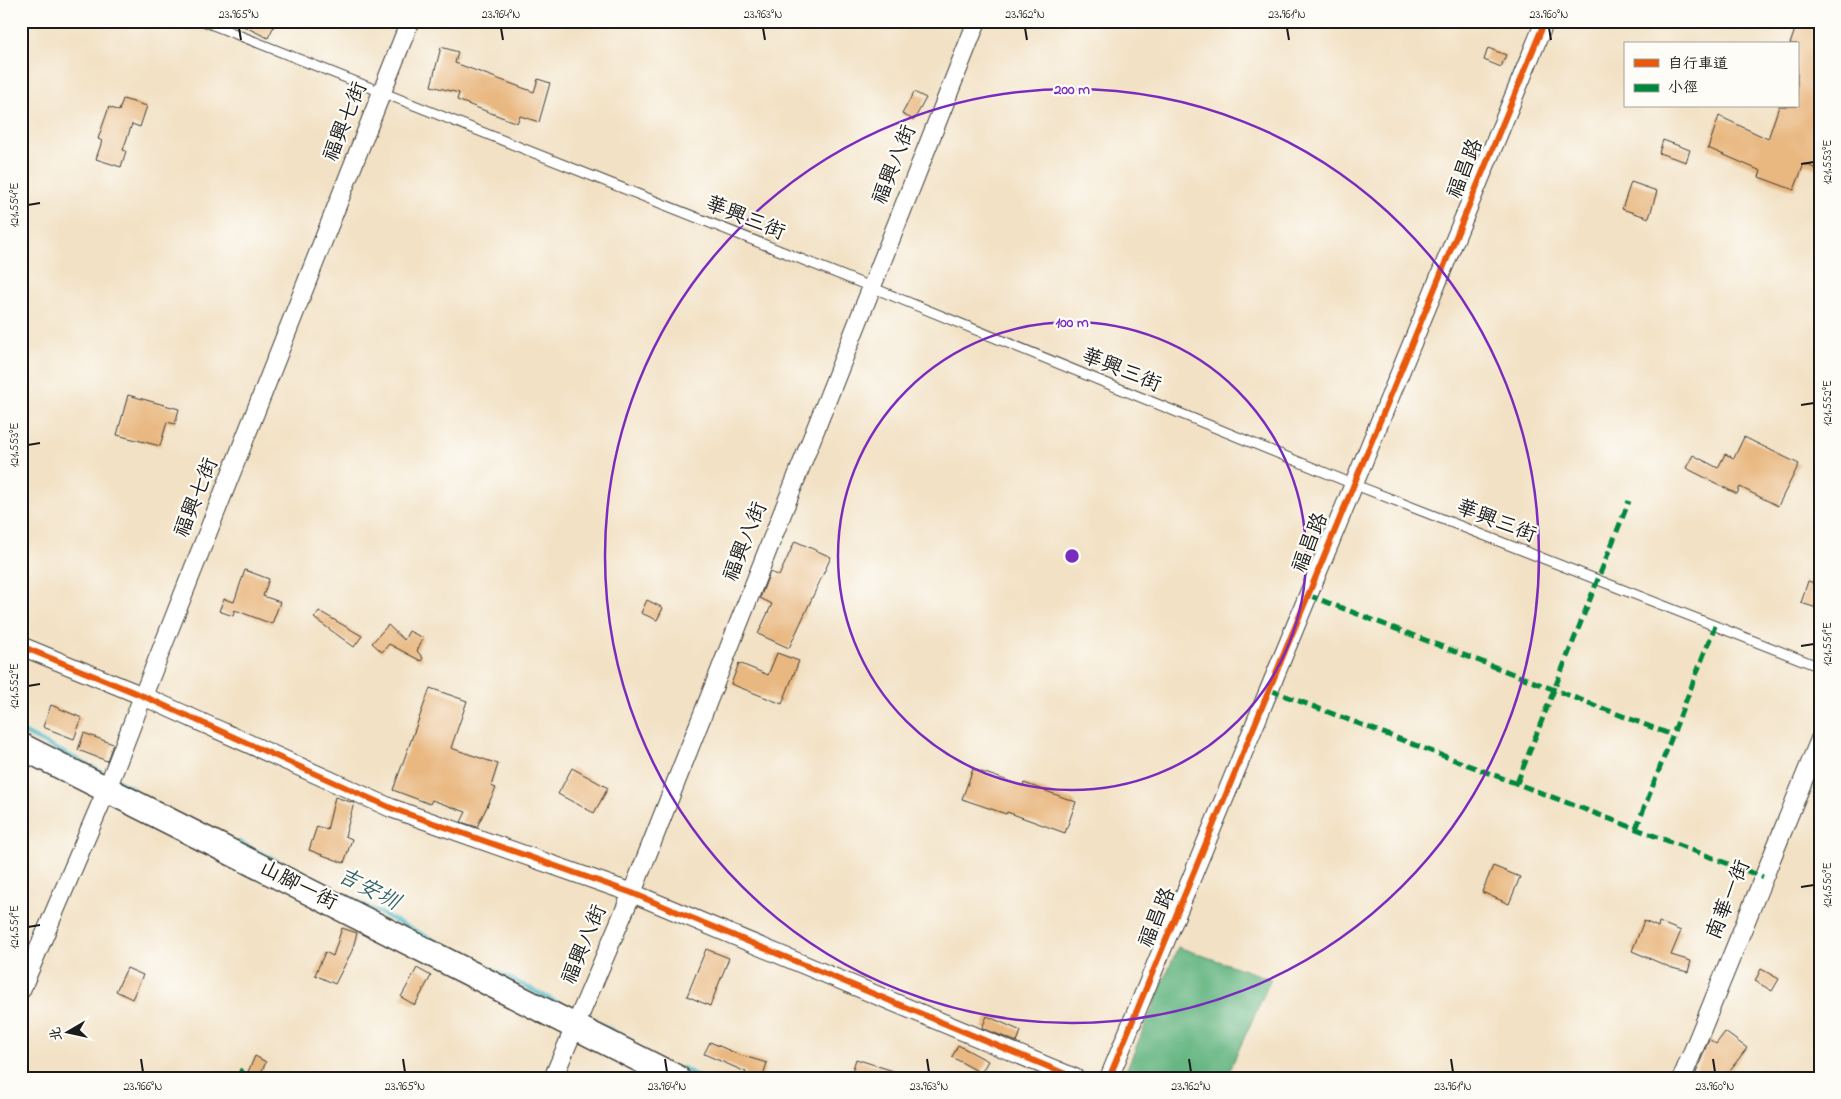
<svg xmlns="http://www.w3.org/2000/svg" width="1841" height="1099" font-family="'Indie Flower','LXGW WenKai TC',sans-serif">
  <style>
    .forest { fill: #66b682; stroke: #41694f }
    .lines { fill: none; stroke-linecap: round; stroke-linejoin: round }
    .stream { stroke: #4ebac9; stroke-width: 4.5 }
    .building { fill: #e9b881 }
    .lane-casing { stroke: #3c3a35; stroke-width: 11 }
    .street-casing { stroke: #3c3a35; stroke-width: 20 }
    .secondary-casing { stroke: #3c3a35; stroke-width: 28 }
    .lane { stroke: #fff; stroke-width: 9 }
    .street { stroke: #fff; stroke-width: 18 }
    .secondary { stroke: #fff; stroke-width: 25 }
    .quiet { stroke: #00873e; stroke-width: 5; stroke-dasharray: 10 5; stroke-linecap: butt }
    .cycleway-casing { stroke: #fdfcf7; stroke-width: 9 }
    .cycleway { stroke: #e8590c; stroke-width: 6 }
    .ticks { fill: none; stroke: #1c1c1c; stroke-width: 2 }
    .ring { fill: none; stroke: #7b2cbf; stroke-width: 2.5 }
    .labels { text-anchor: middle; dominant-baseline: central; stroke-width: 4.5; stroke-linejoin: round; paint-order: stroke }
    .street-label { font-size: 21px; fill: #1c1c1c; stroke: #fdfcf7 }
    .water-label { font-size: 22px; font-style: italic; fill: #32636a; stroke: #fdfcf7 }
    .centre { fill: #7b2cbf; stroke: #fdfcf7; stroke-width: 2.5 }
    .ring-label { font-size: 15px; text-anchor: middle; font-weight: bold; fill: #7b2cbf; stroke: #fdfcf7; stroke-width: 4.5; stroke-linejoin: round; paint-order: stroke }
    .neatline { fill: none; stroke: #1c1c1c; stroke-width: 2 }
    .ticks-label { font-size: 12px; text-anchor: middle; fill: #1c1c1c }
  </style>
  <rect width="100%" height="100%" fill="#fdfcf7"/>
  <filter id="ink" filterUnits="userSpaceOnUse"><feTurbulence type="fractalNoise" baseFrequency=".02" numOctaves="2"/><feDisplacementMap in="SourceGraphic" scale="10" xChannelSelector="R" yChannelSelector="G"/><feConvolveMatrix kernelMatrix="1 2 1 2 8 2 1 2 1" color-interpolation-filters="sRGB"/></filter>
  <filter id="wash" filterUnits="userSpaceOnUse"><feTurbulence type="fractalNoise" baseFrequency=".0096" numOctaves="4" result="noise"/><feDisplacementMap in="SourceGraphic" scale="20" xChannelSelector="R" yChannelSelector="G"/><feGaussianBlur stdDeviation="1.12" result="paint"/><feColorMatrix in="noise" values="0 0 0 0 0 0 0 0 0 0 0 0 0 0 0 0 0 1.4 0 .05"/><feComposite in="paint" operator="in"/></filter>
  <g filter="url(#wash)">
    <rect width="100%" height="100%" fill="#f2e1c4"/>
    <path class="forest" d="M1178 947 1271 979 1226 1078H1123Z"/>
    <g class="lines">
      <path class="stream" d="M21 731 107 775
        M114 779 132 788
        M239 842 576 1012
        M583 1015 629 1040
        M682 1068 701 1078"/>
    </g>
    <g id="blocks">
      <path class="building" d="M233 21H269L275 24 268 38Z
        M1798 21H1820V170L1804 164 1794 190 1759 177 1761 171 1708 148 1719 116 1768 139 1779 106H1797V44H1790Z
        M441 47 458 52 455 63 534 92 538 79 550 83 539 122 520 116 517 123 457 100 459 93 431 86Z
        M1488 48 1506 55 1501 67 1484 60Z
        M914 92 926 98 914 120 902 114Z
        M123 99 147 106 140 127 132 124 123 150 126 151 121 167 96 159 102 141 98 139 109 107 119 111Z
        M1663 140 1690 150 1686 162 1659 153Z
        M1631 182 1657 191 1649 218 1622 209Z
        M128 395 179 409 175 424 167 422 160 446 117 435Z
        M1744 437 1799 464 1778 506 1740 487 1737 494 1686 468 1693 455 1718 468 1725 454 1734 458Z
        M795 541 831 557 789 648 758 634 772 604 760 598 770 572 779 576Z
        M245 570 269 579 263 596 280 602 272 624 235 610 233 616 219 611 224 599 234 602Z
        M1808 581 1820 585V609L1801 603Z
        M647 600 663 608 657 620 641 613Z
        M319 611 362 636 354 647 314 618Z
        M388 625 404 640 409 631 423 638 417 651 423 658 421 661 389 644 382 652 372 643Z
        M777 653 799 661 782 704 731 684 739 663 768 675Z
        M430 688 467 701 451 748 498 764 491 786 496 788 477 827 461 822 466 812 432 800 430 804 393 790Z
        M51 705 82 718 74 739 43 727Z
        M84 733 113 744 107 761 78 750Z
        M572 768 608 788 594 813 558 794Z
        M973 769 1023 786 1024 783 1076 802 1065 833 1007 812 1006 814 962 799Z
        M335 797 354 803 345 836 352 839 344 863 309 850 317 826 327 830Z
        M1493 866 1520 877 1509 904 1482 892Z
        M1644 921 1658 927 1659 922 1681 931 1671 955 1691 961 1688 972 1672 968 1632 951Z
        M342 928 357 933 352 951 335 984 315 975 325 952 333 956Z
        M706 949 729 958 710 1006 687 996Z
        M127 968 143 975 132 999 116 991Z
        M417 968 431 976 415 1005 401 997Z
        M1761 969 1779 979 1772 991 1755 981Z
        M987 1016 1021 1031 1017 1042 982 1028Z
        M1725 1032 1747 1048 1724 1078H1694L1709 1039 1716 1044Z
        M710 1042 740 1055 767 1063 762 1078 745 1076 746 1072 704 1054Z
        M958 1045 988 1061 981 1073 952 1057Z
        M255 1056 266 1062 259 1077 248 1072Z
        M856 1059 906 1075V1078H850Z"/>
    </g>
  </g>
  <g filter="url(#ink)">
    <use href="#blocks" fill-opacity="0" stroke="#3c3a35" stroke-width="1"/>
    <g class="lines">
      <defs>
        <path id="lane" d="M203 21 871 287 1353 484 1820 667"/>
        <path id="street" d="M21 646 143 696 391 808 632 893 1075 1078
          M21 990 107 789 143 696 410 21
          M553 1078 632 893 977 21
          M1109 1078 1545 21
          M1682 1078 1820 739"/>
        <path id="secondary" d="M21 746 677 1078"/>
      </defs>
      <use href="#lane" class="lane-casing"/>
      <use href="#street" class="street-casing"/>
      <use href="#secondary" class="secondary-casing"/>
      <use href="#lane" class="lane"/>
      <use href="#street" class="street"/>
      <use href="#secondary" class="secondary"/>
      <path class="quiet" d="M1308 595 1672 735
        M1270 690 1763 877
        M1517 783 1629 501
        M1636 829 1715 626
        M238 1078 244 1065"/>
      <defs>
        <path id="cycleway" d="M21 646 143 696 391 808 632 893 1075 1078
          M1109 1078 1545 21"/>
      </defs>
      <use href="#cycleway" class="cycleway-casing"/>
      <use href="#cycleway" class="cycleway"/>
    </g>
  </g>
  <path class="ticks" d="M239 28 241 40M501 28 503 40M763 28 765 40M1025 28 1027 40M1287 28 1289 40M1549 28 1551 40M1801 164 1814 162M28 205 40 203M1801 405 1814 403M28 445 40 443M1801 646 1814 644M28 686 40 684M1801 887 1814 885M28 927 40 925M141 1059 143 1072M403 1059 405 1072M665 1059 667 1072M927 1059 929 1072M1189 1059 1191 1072M1451 1059 1453 1072M1713 1059 1715 1072"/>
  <g class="ring">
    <circle cx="1072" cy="556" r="234"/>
    <circle cx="1072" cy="556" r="467"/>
  </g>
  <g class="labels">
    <g class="street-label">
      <text transform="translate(346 122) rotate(-68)">福興七街</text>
      <text transform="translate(895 165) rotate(-68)">福興八街</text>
      <text transform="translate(1466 169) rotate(-68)">福昌路</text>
      <text transform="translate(745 219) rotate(22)">華興三街</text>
      <text transform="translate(1121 371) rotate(22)">華興三街</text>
      <text transform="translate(197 498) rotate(-68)">福興七街</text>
      <text transform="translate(1496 522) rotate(21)">華興三街</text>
      <text transform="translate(746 542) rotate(-68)">福興八街</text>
      <text transform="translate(1311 543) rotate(-68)">福昌路</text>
      <text transform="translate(298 886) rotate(27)">山腳一街</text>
      <text transform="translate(1729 900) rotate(-68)">南華一街</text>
      <text transform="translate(1158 918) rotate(-67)">福昌路</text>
      <text transform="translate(585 945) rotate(-67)">福興八街</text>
    </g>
    <g class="water-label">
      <text transform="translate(368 890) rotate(27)">吉安圳</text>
    </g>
  </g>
  <circle cx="1072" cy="556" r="8" class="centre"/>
  <g class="ring-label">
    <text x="1072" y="94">200 m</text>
    <text x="1072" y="327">100 m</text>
  </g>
  <rect width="1841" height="1099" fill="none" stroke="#fdfcf7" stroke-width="55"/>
  <rect x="1624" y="42" width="175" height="65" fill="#fdfcf7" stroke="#a3a29f"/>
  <rect x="1634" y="59" width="25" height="8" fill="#e8590c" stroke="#a3a29f"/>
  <text x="1668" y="68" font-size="15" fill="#1c1c1c">自行車道</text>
  <rect x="1634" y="84" width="25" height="8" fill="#00873e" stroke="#a3a29f"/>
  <text x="1668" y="92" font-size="15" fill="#1c1c1c">小徑</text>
  <g transform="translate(68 1032) rotate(261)" stroke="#fdfcf7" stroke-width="4" paint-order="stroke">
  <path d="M0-4L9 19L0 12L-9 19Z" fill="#1c1c1c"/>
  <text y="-8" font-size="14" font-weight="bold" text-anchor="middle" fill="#1c1c1c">北</text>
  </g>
  <rect x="28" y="28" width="1786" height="1044" class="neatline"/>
  <g class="ticks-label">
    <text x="239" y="18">23.965°N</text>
    <text x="501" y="18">23.964°N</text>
    <text x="763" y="18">23.963°N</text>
    <text x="1025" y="18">23.962°N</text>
    <text x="1287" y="18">23.961°N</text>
    <text x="1549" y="18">23.960°N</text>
    <text transform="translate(1827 162) rotate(-90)" y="4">121.553°E</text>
    <text transform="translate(14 205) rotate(-90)" y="4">121.554°E</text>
    <text transform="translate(1827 403) rotate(-90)" y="4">121.552°E</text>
    <text transform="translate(14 445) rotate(-90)" y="4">121.553°E</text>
    <text transform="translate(1827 644) rotate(-90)" y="4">121.551°E</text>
    <text transform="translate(14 686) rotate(-90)" y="4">121.552°E</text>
    <text transform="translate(1827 885) rotate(-90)" y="4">121.550°E</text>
    <text transform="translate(14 927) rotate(-90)" y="4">121.551°E</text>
    <text x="143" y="1090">23.966°N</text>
    <text x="405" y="1090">23.965°N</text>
    <text x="667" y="1090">23.964°N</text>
    <text x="929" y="1090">23.963°N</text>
    <text x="1191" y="1090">23.962°N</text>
    <text x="1453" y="1090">23.961°N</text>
    <text x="1715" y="1090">23.960°N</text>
  </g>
</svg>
